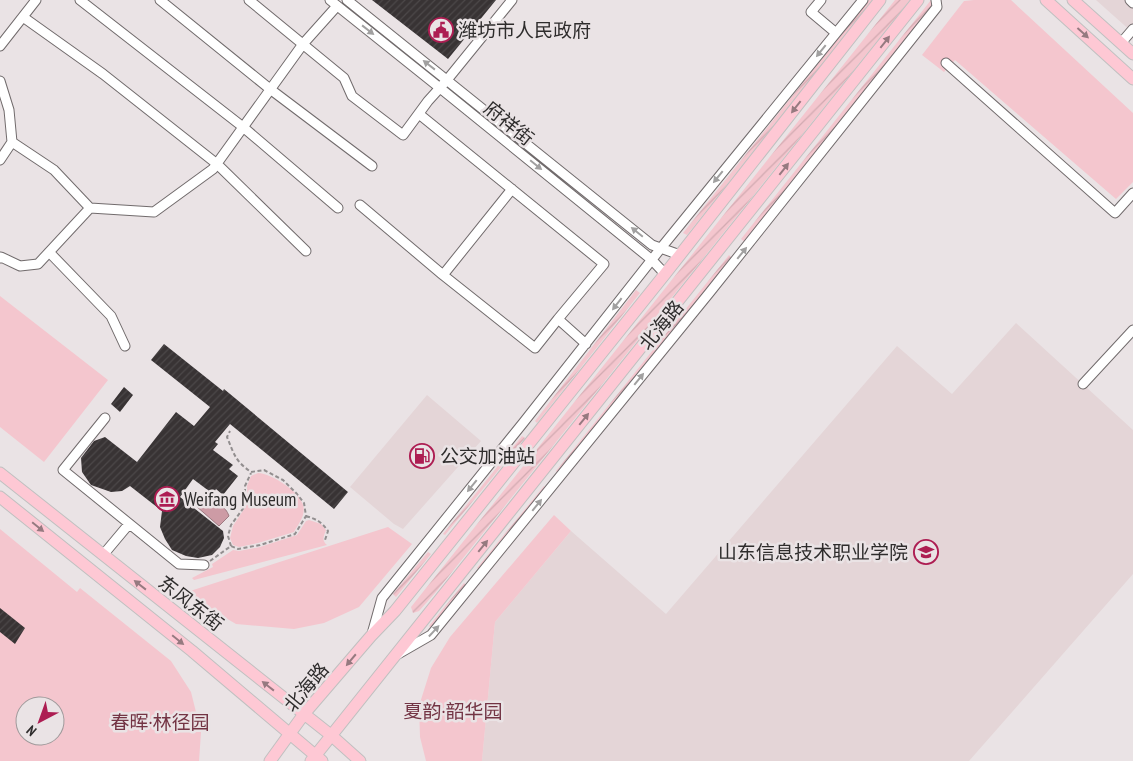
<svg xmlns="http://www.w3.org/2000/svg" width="1133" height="761" font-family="'PT Sans Narrow','Noto Sans SC',sans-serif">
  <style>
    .built { fill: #e4d5d7 }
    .green { fill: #f4c6ce; fill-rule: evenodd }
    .garden { fill: url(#garden-furrows) }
    .water { fill: #cd9ba5; stroke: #9d7a81 }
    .building { fill: url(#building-hatch) }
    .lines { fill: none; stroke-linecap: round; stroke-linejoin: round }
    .minor-casing { stroke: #716b6c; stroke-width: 11 }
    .major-casing { stroke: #c0c0c0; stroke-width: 13 }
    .path { stroke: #928e8f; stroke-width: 2; stroke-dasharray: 4 2.5; stroke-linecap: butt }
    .minor { stroke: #fff; stroke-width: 9 }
    .major { stroke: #fec8d4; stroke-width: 11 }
    .oneway { fill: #a1a0a0 }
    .oneway2 { fill: #967a80 }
    .labels { text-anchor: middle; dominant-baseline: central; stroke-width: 5; stroke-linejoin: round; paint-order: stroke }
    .poi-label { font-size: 19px; fill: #2e2c2c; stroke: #eae3e5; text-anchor: start }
    .street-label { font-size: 19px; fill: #2e2c2c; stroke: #eae3e5 }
    .park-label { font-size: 19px; fill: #733444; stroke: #eae3e5 }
  </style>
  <defs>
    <pattern id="garden-furrows" width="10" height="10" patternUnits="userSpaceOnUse" patternTransform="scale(1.25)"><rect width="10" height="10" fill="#f4c6ce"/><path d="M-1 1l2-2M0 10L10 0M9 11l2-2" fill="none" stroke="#d2aab1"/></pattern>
    <pattern id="building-hatch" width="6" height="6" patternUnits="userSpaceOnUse" patternTransform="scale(1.25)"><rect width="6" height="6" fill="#383334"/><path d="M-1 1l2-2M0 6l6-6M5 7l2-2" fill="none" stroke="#4c4849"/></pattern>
  </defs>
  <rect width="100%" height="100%" fill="#eae3e5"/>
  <path class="built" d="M1096 0H1133V33Z
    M1016 323 1133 430V574L969 761H482L495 622 571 531 666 614 897 346 952 394Z
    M427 395 481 441 403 529 394 524 350 487Z"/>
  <path class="green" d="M974 0H1011L1133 113V182L1116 199 955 60 944 72 922 55 964 1Z
    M0 296 108 380 44 462 0 427Z
    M258 473C272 474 299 491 303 505 306 515 299 523 294 532L258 543 239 547 233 545 230 538 233 526 248 503 247 486 251 476Z
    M554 515 571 531 495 622 482 761H426L420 737 419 706 431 668 450 637Z
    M309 520 321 524 326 530C324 536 321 540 327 545L194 580 192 578 213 567 212 564 233 550 239 551 260 547 297 535 306 521Z
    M388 527 412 544 359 607 324 623 294 629 236 624 207 607 187 592Z
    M0 529 77 592 80 588 171 661 191 692 201 732 199 761H0ZM25 706H55V736H25Z"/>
  <path class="garden" d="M869 0H873L687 235 683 233Z
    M895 0H910L436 592 419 611 413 613 411 607Z
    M931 0H936L745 242 741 239Z
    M729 255 732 258 559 474 556 471Z
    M636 290 640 293 537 423 535 421Z
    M522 436 525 438 445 535 443 534Z
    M544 486 547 488 481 571 477 568Z
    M428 552 431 554 396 597 393 594Z
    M464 583 467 586 433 629 429 626Z"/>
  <path class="water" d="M203 499C206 500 209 502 211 504 220 507 225 505 229 516L219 526 196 506V503L199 500Z"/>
  <path class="building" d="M372 0H496L448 59Z
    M164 344 223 391 224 389 348 492 334 509 230 424 215 442 218 444 213 450 233 465 229 469 238 476 223 495 216 489 213 494 193 479 180 497 223 531 224 538 220 547 212 555 198 558 186 556 172 550 165 539 160 527 162 511 130 486 122 491 111 492 91 485 82 472 81 458 94 441 105 437 137 462 176 412 194 426 210 407 151 360Z
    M124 387 133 395 120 412 111 404Z
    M0 608 25 628 15 644 0 632Z"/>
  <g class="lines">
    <defs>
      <path id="minor" d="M80 0 243 127 338 208
        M160 0 270 89 372 166
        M249 0 344 78 352 96 403 135 428 101 447 80 512 0
        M330 0 440 88 652 260 665 274
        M347 0 652 245 680 255
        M821 0 811 12 836 33
        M1130 0 1133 3
        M23 17 103 74 217 164 306 251
        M1121 43 1133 29
        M0 46 36 0
        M946 63 1115 213 1133 193
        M0 81 9 110 12 142 54 170 90 208 154 212 213 169 303 44 337 6
        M419 114 604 264 558 319 586 344
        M0 160 12 142
        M512 189 443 275 535 348 558 319
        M360 205 443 275
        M49 252 111 316 125 346
        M0 258 1 257 20 266 38 264 90 208
        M1083 384 1133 330
        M105 418 63 470 179 564 204 565
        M103 555 129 524
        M372 634 382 598 523 423 661 248 863 0
        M398 654 431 635 710 292 937 7 936 0"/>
      <path id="major" d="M1046 0 1133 79
        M1073 0 1133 54
        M0 473 332 736 360 761
        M0 497 192 651 322 761
        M270 761 304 714 371 636 395 611 665 274 880 0
        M311 761 918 0"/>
    </defs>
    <use href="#minor" class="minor-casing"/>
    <use href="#major" class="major-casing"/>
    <path class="path" d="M306 516C316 519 322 522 328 531L325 540
      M231 546 228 536 231 525 245 506V486L251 473
      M210 561 231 546 238 549 260 545 295 534 306 516 304 503 297 494 283 480 264 470 251 472C235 461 234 454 227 437L230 431"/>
    <use href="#minor" class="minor"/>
    <use href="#major" class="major"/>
  </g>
  <defs><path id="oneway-solid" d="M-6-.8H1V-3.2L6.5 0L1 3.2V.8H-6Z" transform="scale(1.25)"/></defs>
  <g class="oneway">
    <use href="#oneway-solid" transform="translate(368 30) rotate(38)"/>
    <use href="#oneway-solid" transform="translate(821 51) rotate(129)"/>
    <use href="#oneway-solid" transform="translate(429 65) rotate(-142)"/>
    <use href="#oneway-solid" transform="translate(536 165) rotate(39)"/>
    <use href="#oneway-solid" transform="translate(718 177) rotate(129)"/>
    <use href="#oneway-solid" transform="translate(637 232) rotate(-141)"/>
    <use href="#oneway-solid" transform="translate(742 253) rotate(-51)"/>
    <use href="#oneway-solid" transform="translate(617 304) rotate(128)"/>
    <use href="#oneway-solid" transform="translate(639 379) rotate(-51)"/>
    <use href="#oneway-solid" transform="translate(472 486) rotate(129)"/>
    <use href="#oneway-solid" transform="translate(537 505) rotate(-51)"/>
    <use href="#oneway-solid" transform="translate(434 631) rotate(-47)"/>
  </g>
  <g class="oneway2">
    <use href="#oneway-solid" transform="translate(1083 33) rotate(42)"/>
    <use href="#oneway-solid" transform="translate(885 42) rotate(-52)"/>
    <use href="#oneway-solid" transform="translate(796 107) rotate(128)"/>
    <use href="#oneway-solid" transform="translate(784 169) rotate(-52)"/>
    <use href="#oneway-solid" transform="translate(584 419) rotate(-51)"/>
    <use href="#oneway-solid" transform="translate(38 527) rotate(39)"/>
    <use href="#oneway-solid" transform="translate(483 546) rotate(-51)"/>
    <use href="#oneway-solid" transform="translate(140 585) rotate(-142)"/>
    <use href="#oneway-solid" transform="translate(178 640) rotate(39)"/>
    <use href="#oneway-solid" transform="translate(351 660) rotate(130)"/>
    <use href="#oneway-solid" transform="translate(268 686) rotate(-142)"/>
  </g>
  <defs>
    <symbol id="civic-ring" viewBox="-11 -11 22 22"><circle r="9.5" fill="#eae3e5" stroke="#ad1d52" stroke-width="1.5"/><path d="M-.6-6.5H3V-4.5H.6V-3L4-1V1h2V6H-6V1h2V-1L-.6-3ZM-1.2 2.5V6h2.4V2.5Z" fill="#ad1d52"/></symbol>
    <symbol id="fuel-ring" viewBox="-11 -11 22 22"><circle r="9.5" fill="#eae3e5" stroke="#ad1d52" stroke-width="1.5"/><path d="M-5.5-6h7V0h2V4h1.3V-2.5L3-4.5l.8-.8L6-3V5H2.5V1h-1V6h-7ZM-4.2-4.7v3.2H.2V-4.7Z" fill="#ad1d52"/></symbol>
    <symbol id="museum-ring" viewBox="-11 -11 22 22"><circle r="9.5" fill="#eae3e5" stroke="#ad1d52" stroke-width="1.5"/><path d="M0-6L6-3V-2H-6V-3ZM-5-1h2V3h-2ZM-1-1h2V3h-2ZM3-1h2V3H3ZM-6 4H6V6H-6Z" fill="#ad1d52"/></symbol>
    <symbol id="university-ring" viewBox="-11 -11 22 22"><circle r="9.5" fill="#eae3e5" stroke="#ad1d52" stroke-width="1.5"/><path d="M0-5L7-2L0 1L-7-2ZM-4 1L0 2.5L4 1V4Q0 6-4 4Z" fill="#ad1d52"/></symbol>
  </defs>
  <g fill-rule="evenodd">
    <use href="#civic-ring" x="427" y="16" width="28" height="28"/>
    <use href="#fuel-ring" x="408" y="442" width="28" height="28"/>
    <use href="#museum-ring" x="153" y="485" width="28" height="28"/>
    <use href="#university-ring" x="912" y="538" width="28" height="28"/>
  </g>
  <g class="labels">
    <g class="poi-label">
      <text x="458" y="30">潍坊市人民政府</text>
      <text x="440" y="456">公交加油站</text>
      <text x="184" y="499">Weifang Museum</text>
      <text x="908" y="552" text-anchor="end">山东信息技术职业学院</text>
    </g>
    <g class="street-label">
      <text transform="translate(509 123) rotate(39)">府祥街</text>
      <text transform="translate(661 325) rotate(-51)">北海路</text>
      <text transform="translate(191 603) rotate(38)">东风东街</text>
      <text transform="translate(306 687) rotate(-50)">北海路</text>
    </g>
    <g class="park-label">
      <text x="453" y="711">夏韵·韶华园</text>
      <text x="160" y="722">春晖·林径园</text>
    </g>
  </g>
  <g transform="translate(40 721) rotate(221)"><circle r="24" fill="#eae3e5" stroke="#9f9a9b"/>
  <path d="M0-4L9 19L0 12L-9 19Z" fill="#ad1d52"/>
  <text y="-8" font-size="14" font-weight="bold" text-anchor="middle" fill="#2e2c2c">N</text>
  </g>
</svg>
